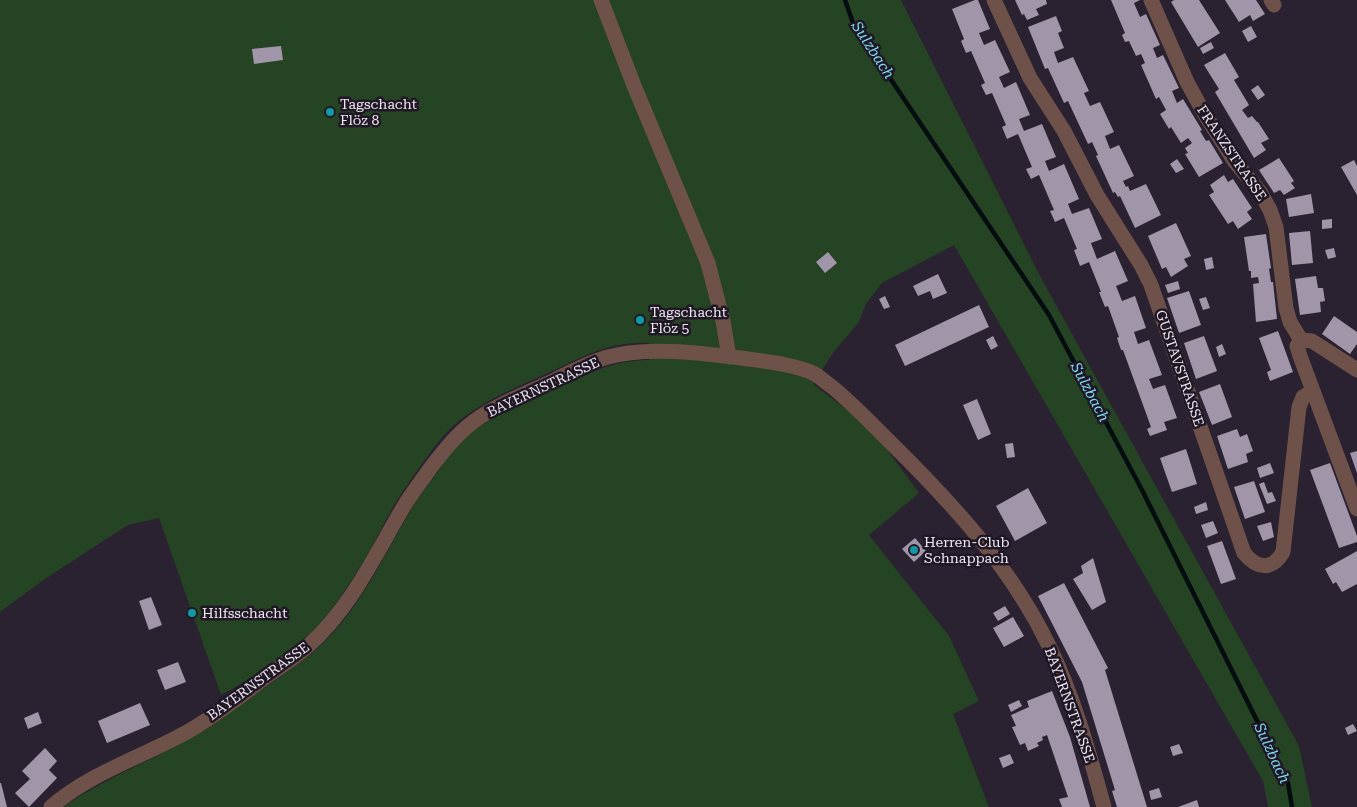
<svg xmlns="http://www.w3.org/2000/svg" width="1357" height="807" font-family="'Roboto Serif',serif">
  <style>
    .green { fill: #244423 }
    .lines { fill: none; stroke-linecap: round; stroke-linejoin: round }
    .stream { stroke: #030d10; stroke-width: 4.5 }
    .building { fill: #a196a9 }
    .minor { stroke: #6e5149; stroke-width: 15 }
    .culture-dot { fill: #0f9aa8; stroke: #211826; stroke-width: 2 }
    .labels { text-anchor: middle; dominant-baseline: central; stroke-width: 5; stroke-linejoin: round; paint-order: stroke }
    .poi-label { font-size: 14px; fill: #ece6f0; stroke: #211826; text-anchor: start }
    .street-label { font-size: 14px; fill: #ece6f0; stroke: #211826 }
    .water-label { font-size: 15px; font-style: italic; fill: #7adcf5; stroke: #211826 }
  </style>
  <rect width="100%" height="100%" fill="#2a2230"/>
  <path class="green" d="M0 0H901L1040 276 1299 746 1312 807H1268L1263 781 954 245 882 283 866 304 859 322 833 353 813 384 872 429 919 493 869 535 949 636 979 701 953 714 989 807H63C103 779 149 762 191 738 218 723 242 704 267 686 281 676 296 666 310 655 357 616 382 559 412 508 418 497 427 487 434 477 443 464 453 449 465 438 490 416 521 403 552 390 587 374 609 361 649 360V343C615 340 583 356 552 371 518 387 482 400 453 426 442 436 433 449 424 461 415 474 406 486 398 499 387 516 379 534 369 552 355 575 340 600 322 621 299 647 252 679 221 695L159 518 128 525 45 579 0 612Z"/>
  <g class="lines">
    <path class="stream" d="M845 0 853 23 1049 315 1142 490 1288 783 1292 807"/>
  </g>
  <path class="building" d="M975 0H978L990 29 979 33 984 45 995 40 1010 72 999 77 1004 88 1016 82 1030 115 1019 119 1024 131 1042 124 1056 157 1045 161 1049 171 1064 164 1079 199 1068 204 1072 214 1089 208 1102 239 1091 243 1097 259 1115 251 1128 281 1116 286 1122 301 1135 296 1146 328 1134 332 1138 344 1149 340 1162 375 1149 379 1153 389 1165 385 1177 418 1164 422 1167 430 1150 436 1147 429 1151 427 1123 350H1121L1117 338 1119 337 1108 306 1105 307 1099 292H1101L1089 262 1080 266 1074 250 1077 249 1064 218 1055 222 1050 211 1054 210 1039 175 1031 179 1026 169 1032 167 1018 134 1007 139 1002 127 1006 125 992 93 986 95 981 85 985 83 971 51 966 53 961 41 964 39 952 9Z
    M1015 0H1046L1047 4 1036 9 1039 15 1027 20 1024 14 1022 15Z
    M1111 0H1140L1134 3 1140 17 1146 14 1160 45 1153 48 1157 58 1163 55 1179 88 1172 91 1177 103 1183 99 1202 130 1200 131 1206 141 1209 140 1223 163 1199 177 1185 154 1188 153 1185 148 1192 143 1188 138 1181 143 1171 127 1169 129 1160 114 1166 110 1159 97 1156 99 1141 65 1145 63 1141 54 1136 56 1129 41 1125 42 1122 35 1125 33Z
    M1174 0H1199L1220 33 1198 47 1171 2Z
    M1225 0H1256L1265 14 1253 21 1250 15 1239 22Z
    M1056 16 1062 31 1058 33 1064 48 1054 52 1058 63 1073 57 1089 91 1084 93 1090 106 1100 102 1114 132 1105 136 1110 149 1119 145 1134 176 1123 181 1126 187 1128 186 1130 191 1146 184 1161 215 1135 228 1120 196 1118 197 1115 192 1113 193 1096 156 1098 155 1092 142 1088 144 1068 101 1064 103 1048 68 1045 69 1028 27Z
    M1251 26 1257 37 1248 42 1242 31Z
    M1211 42 1214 48 1203 54 1200 48Z
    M281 46 283 60 254 64 252 49Z
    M1225 53 1239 77 1234 80 1249 105 1242 110 1248 118 1252 116 1257 122H1258L1269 139 1261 143 1266 150 1254 158 1215 92 1219 89 1204 65Z
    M1258 85 1265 95 1258 100 1251 90Z
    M1279 158 1294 181 1291 183 1295 188 1284 195 1280 190 1274 193 1259 170Z
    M1177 159 1184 169 1176 173 1170 164Z
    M1354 160 1357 166V195L1341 167Z
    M1224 175 1228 182 1233 179 1252 208 1247 212 1252 219 1238 229 1233 221 1228 224 1209 195 1214 192 1210 185Z
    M1311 194 1314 213 1289 217 1286 199Z
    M1332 219V228L1322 229V220Z
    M1176 223 1191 256 1184 259 1188 266 1171 277 1166 267 1162 269 1148 236Z
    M1310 231 1313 263 1292 265 1289 233Z
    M1266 234 1271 268 1269 269 1271 282H1273L1277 319 1256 322 1253 284 1259 283 1258 277 1251 278V271H1249L1244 237Z
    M1334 248 1336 257 1328 259 1325 250Z
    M828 252 837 263 825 273 816 262Z
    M1212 257 1214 268 1206 270 1204 259Z
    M938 274 947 293 933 299 930 291 918 296 913 286Z
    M1316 276 1318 288H1323L1325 301 1320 302 1321 312 1300 315 1295 279Z
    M1178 281 1180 289 1168 293 1165 285Z
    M1189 291 1201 325 1179 333 1167 298Z
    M885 296 890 307 884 309 879 299Z
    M1206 297 1210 308 1203 310 1199 299Z
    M979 305 989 327 905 366 895 345Z
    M1334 316 1357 332V344L1350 354 1322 334Z
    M1278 331 1293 372 1270 381 1267 372 1271 370 1259 338Z
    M993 336 998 346 991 350 986 340Z
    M1204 336 1217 371 1196 379 1184 343Z
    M1222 344 1226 354 1219 357 1216 347Z
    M1220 384 1232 417 1212 425 1199 392Z
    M977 399 991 434 978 440 963 405Z
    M1237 429 1240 437 1247 434 1253 451 1246 454 1248 462 1228 469 1217 436Z
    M1013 443 1015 457 1007 458 1005 444Z
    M1186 449 1197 484 1172 492 1160 458Z
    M1357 451V473L1350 453Z
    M1270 463 1274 473 1260 478 1257 468Z
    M1330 463 1357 536V542L1339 548 1310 470Z
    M1254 481 1265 512 1245 519 1234 487Z
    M1264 482 1268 493 1272 492 1276 501 1267 504 1259 484Z
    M1028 488 1047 523 1015 541 996 506Z
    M1206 502 1208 510 1196 514 1194 507Z
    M1213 521 1218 533 1206 538 1201 525Z
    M1271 522 1274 537 1263 541 1257 526Z
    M915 538 926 551 914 562 902 549Z
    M1222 541 1236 579 1221 584 1207 546Z
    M1357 551V584L1342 592 1336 582 1333 584 1325 569Z
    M1093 558 1106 602 1092 610 1073 579 1083 573 1081 566Z
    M1064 583 1108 668 1105 670 1147 807H1117L1112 791 1115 790 1082 682 1038 596Z
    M151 597 162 625 149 630 139 601Z
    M1005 606 1010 614 998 621 993 613Z
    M1013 617 1024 636 1004 647 993 628Z
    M178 662 186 682 165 690 157 670Z
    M1052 691 1070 737 1090 807H1062L1059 799 1068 797 1047 735 1042 737 1043 740 1037 743 1039 746 1028 751 1025 743 1020 745 1012 727 1016 726 1011 715 1029 707 1027 701Z
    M1019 700 1022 706 1011 712 1008 705Z
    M140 703 150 725 107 743 98 721Z
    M38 712 42 723 28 729 24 718Z
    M1353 724 1357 731 1348 735 1345 728Z
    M1179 744 1183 753 1173 756 1170 747Z
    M45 748 57 761 49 770 57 778 29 807 15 793 30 779 22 771Z
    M1010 754 1014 763 1003 768 999 758Z
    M0 783H1L7 807H0Z
    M1159 788 1162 797 1151 800 1149 791Z
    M1197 800 1199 807H1178Z"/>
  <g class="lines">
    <path class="minor" d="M601 0 635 88 708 263 723 321 729 357
      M994 0 1030 78 1064 131 1097 195 1141 265 1151 285 1244 553C1257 569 1272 571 1283 552L1299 407 1303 397 1313 391
      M1151 0 1187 82 1204 113 1235 162 1260 192 1270 210 1276 227 1286 308 1290 322 1301 340
      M1271 0 1274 5
      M1301 340 1297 346 1300 356 1357 509
      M1301 340 1312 341 1357 370
      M51 807C90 773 142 757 187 732 215 716 241 696 266 677 280 667 295 658 308 646 351 608 375 555 404 506 411 494 421 482 429 470 444 450 459 431 480 417 501 403 524 394 546 384 567 374 586 363 608 357 646 346 701 353 741 358 762 361 793 364 813 373 819 376 825 382 831 386 852 403 871 423 890 442 952 503 1011 567 1049 646 1074 697 1089 752 1104 807"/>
  </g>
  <g class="culture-dot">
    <circle cx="330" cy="112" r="5"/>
    <circle cx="640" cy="320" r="5"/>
    <circle cx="914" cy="550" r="5"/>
    <circle cx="192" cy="613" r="5"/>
  </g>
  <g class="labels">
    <g class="poi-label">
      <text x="340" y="104">Tagschacht<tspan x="340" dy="16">Flöz 8</tspan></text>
      <text x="650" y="312">Tagschacht<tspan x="650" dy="16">Flöz 5</tspan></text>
      <text x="924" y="542">Herren-Club<tspan x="924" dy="16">Schnappach</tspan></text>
      <text x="202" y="613">Hilfsschacht</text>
    </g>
    <g class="street-label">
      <text transform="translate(1232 153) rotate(56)">FRANZSTRASSE</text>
      <text transform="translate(1180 368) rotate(71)">GUSTAVSTRASSE</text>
      <text transform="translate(543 387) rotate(-25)">BAYERNSTRASSE</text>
      <text transform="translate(258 681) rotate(-36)">BAYERNSTRASSE</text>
      <text transform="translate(1070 705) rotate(70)">BAYERNSTRASSE</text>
    </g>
    <g class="water-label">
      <text transform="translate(873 50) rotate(57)">Sulzbach</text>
      <text transform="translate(1090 392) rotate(62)">Sulzbach</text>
      <text transform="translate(1272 753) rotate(65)">Sulzbach</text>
    </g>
  </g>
</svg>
